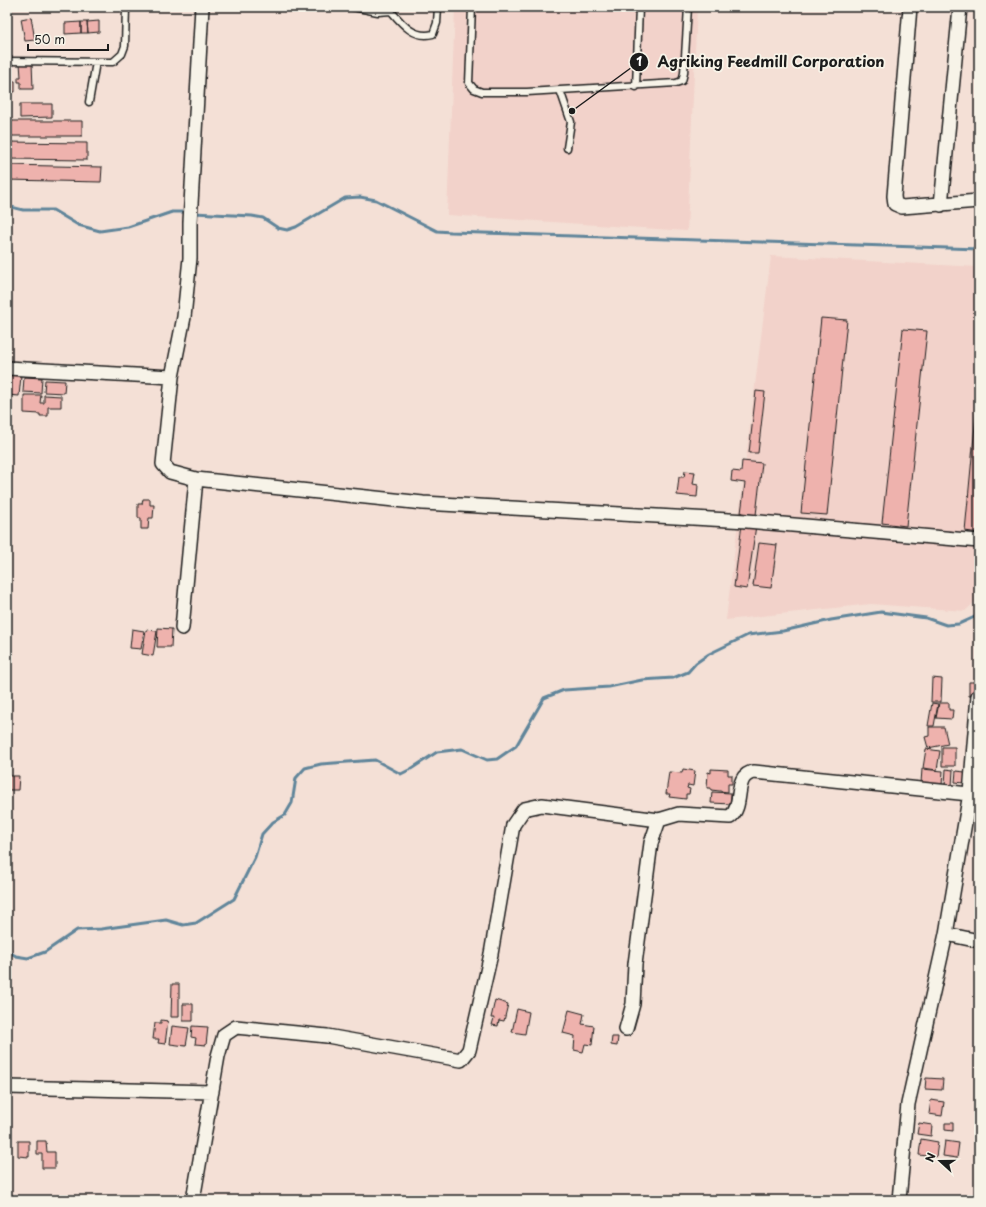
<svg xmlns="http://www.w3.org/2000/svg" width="986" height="1207" font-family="'Playpen Sans',sans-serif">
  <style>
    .built { fill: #f2d2ca }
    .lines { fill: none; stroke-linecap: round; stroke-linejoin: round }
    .stream { stroke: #60859a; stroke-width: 3 }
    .building { fill: #eeb2ad; stroke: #1c1c1c }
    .lane-casing { stroke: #1c1c1c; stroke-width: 9 }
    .street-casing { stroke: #1c1c1c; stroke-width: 16 }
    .lane { stroke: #f7f3e8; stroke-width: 6 }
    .street { stroke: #f7f3e8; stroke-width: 13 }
    .leader { fill: none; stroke: #1c1c1c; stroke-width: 1.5 }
    .callout-dot { fill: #1c1c1c; stroke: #f7f3e8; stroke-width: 1.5 }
    .mark-label { font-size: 12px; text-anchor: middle; font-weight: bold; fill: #fff }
    .callout-label { font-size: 15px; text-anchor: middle; font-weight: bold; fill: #1c1c1c; stroke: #f7f3e8; stroke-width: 3.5; stroke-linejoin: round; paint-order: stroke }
  </style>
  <rect width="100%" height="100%" fill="#f4e0d6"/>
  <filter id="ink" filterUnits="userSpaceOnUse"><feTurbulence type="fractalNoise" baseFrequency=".025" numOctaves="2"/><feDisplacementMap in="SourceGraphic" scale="8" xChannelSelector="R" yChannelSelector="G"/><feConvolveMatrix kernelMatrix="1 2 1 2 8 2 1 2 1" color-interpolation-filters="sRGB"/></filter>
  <g filter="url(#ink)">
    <path class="built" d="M455 7H697L687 231 447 215Z
      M771 256 979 267V598L965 611 871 604 726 620Z"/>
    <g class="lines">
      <path class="stream" d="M7 206 23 210H53L78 225 100 231 128 227 172 212H188
        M194 213 252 216 263 218 278 228 287 230 296 227 345 198 360 197 376 200 437 231 451 232 979 249
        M7 951 16 956 28 958 45 952 77 930 101 929 166 920 183 925 196 923 234 899 255 857 262 834 273 822 285 815 292 803 296 778 305 768 321 764 375 760 401 774 411 769 437 752 462 749 487 760 497 759 516 746 544 698 564 690 609 687 642 680 673 678 688 672 696 663 709 654 748 635 783 631 831 620 881 612 926 618 946 625 959 624 979 615"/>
    </g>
    <path class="building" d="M31 17 35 40 25 41 21 19Z
      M99 21V32L88 33 87 22Z
      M81 22H87L88 33H81Z
      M81 22V33L65 34V23Z
      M20 63H32L33 89H21V82H18V77H21Z
      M7 81H15V92H7Z
      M20 104H52V117L20 118Z
      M7 121H82V136H7Z
      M7 142 87 143V160L7 159Z
      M7 165 102 167 101 182 7 180Z
      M821 318 847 320 827 515 801 513Z
      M903 329 927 331 906 526 882 523Z
      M9 375 21 376 19 396 7 395Z
      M24 377 42 378 41 393 23 392Z
      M45 380 65 381 64 393 44 392Z
      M979 383V533L965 531Z
      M756 391 765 392 758 453H749Z
      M24 395H41L40 403H44V395L61 396V407H48V416H40V414L24 413Z
      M742 461 762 463 756 515 741 513 745 483 731 481 732 471 741 472Z
      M685 471 695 472 693 484 698 485 697 497 677 495 679 477H684Z
      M143 499H150V505H154L153 518H149L148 529H141V518H138V504H142Z
      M742 524 756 525 747 589 734 587Z
      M759 543 777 545 771 588 753 586Z
      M158 628 172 629 171 647H157Z
      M132 629 144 631 141 649 130 648Z
      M146 630 157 631 153 656 142 654Z
      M932 678 942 679 941 702H931Z
      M969 682H977V696H969Z
      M932 703 938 704 934 726H928Z
      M939 703H949V710H953L952 719 936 718Z
      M929 727H944L948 744 928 748 925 737 929 736Z
      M942 747H955V766H942Z
      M926 749 940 751 937 770 923 768Z
      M683 769 695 771 693 786 688 785 687 788 690 789 689 794H686V799L669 797 670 794H666L669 772 682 773Z
      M711 769 728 770V775H732V784H728V792L711 790V788H707L708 772 711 773Z
      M922 769 943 771 942 785 921 783Z
      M946 769 953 770 952 786 945 785Z
      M956 771 965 772 964 783 955 782Z
      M9 776H19L18 790H9Z
      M712 792 731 793V804L711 803Z
      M172 984H179V1017H171Z
      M495 1000 508 1004 504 1021 499 1020 498 1026 492 1025 494 1018H491Z
      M183 1004H193V1021H183Z
      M517 1009 529 1012 525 1034 512 1032Z
      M569 1010 584 1014 582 1024 594 1026 592 1045 585 1044 583 1052 574 1050 575 1036 563 1033Z
      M161 1020 168 1021 165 1044 158 1043 159 1039H153L155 1023H161Z
      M172 1026 189 1028 186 1046 170 1044Z
      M192 1026 208 1027 206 1045 195 1044 196 1038 191 1037Z
      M612 1037H618L617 1046 611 1045Z
      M926 1078 943 1079 942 1090 925 1089Z
      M931 1100 944 1102 942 1116 929 1114Z
      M919 1123 932 1125 931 1136 917 1134Z
      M945 1123H953V1131L945 1130Z
      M921 1139 938 1142 936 1157 919 1155Z
      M18 1141H29V1157L18 1156Z
      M37 1141H46L47 1152H55V1168H42V1154H37Z
      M945 1141 959 1143 957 1158 943 1156Z"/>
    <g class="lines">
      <defs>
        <path id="lane" d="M353 7 378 12 391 11V7
          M472 7 469 83 474 89 482 92H527L676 83 682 81 684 73 688 7
          M391 11C402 24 414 39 433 34L437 23 438 7
          M7 61 113 62 122 54 125 46 126 7
          M636 87 639 7
          M560 90 571 122 567 148
          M89 102 96 62"/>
        <path id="street" d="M202 7 190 222V258L184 317 172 377 163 464 170 472 196 479 423 503 747 521 979 541
          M910 7 894 196 895 204 902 207 979 201
          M941 205 960 7
          M7 368 172 377
          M182 628 196 479
          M946 934 979 941
          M626 1029 633 1004 635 964 651 843 659 820 679 814 730 817C745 806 732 775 754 772L979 795
          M7 1087 212 1092
          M193 1200 218 1056 224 1035 236 1027 327 1036 461 1060 469 1050 491 954 513 825 524 809 542 805 659 820
          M899 1200 908 1104 946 934 970 793 978 696"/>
      </defs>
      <use href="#lane" class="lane-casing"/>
      <use href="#street" class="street-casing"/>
      <use href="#lane" class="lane"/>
      <use href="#street" class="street"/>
    </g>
  </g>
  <path class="leader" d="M572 111L639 62"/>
  <g class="callout-dot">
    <circle cx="572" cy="111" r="4"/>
    <circle cx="639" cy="62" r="10"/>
  </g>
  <g class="mark-label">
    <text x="639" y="66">1</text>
  </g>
  <g class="callout-label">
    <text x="771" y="67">Agriking Feedmill Corporation</text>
  </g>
  <rect width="986" height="1207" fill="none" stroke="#f7f3e8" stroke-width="24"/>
  <rect x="12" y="12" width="962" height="1183" fill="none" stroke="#1c1c1c" stroke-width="1.5" filter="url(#ink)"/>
  <g transform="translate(940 1161) rotate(291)" stroke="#f7f3e8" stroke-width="3" paint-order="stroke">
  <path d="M0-3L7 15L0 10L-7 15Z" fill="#1c1c1c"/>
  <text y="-6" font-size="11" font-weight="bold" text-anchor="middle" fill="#1c1c1c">N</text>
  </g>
  <path d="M28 44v6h80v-6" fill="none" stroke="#1c1c1c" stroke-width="2"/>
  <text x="34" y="44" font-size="12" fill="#1c1c1c" stroke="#f7f3e8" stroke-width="3" paint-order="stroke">50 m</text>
</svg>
